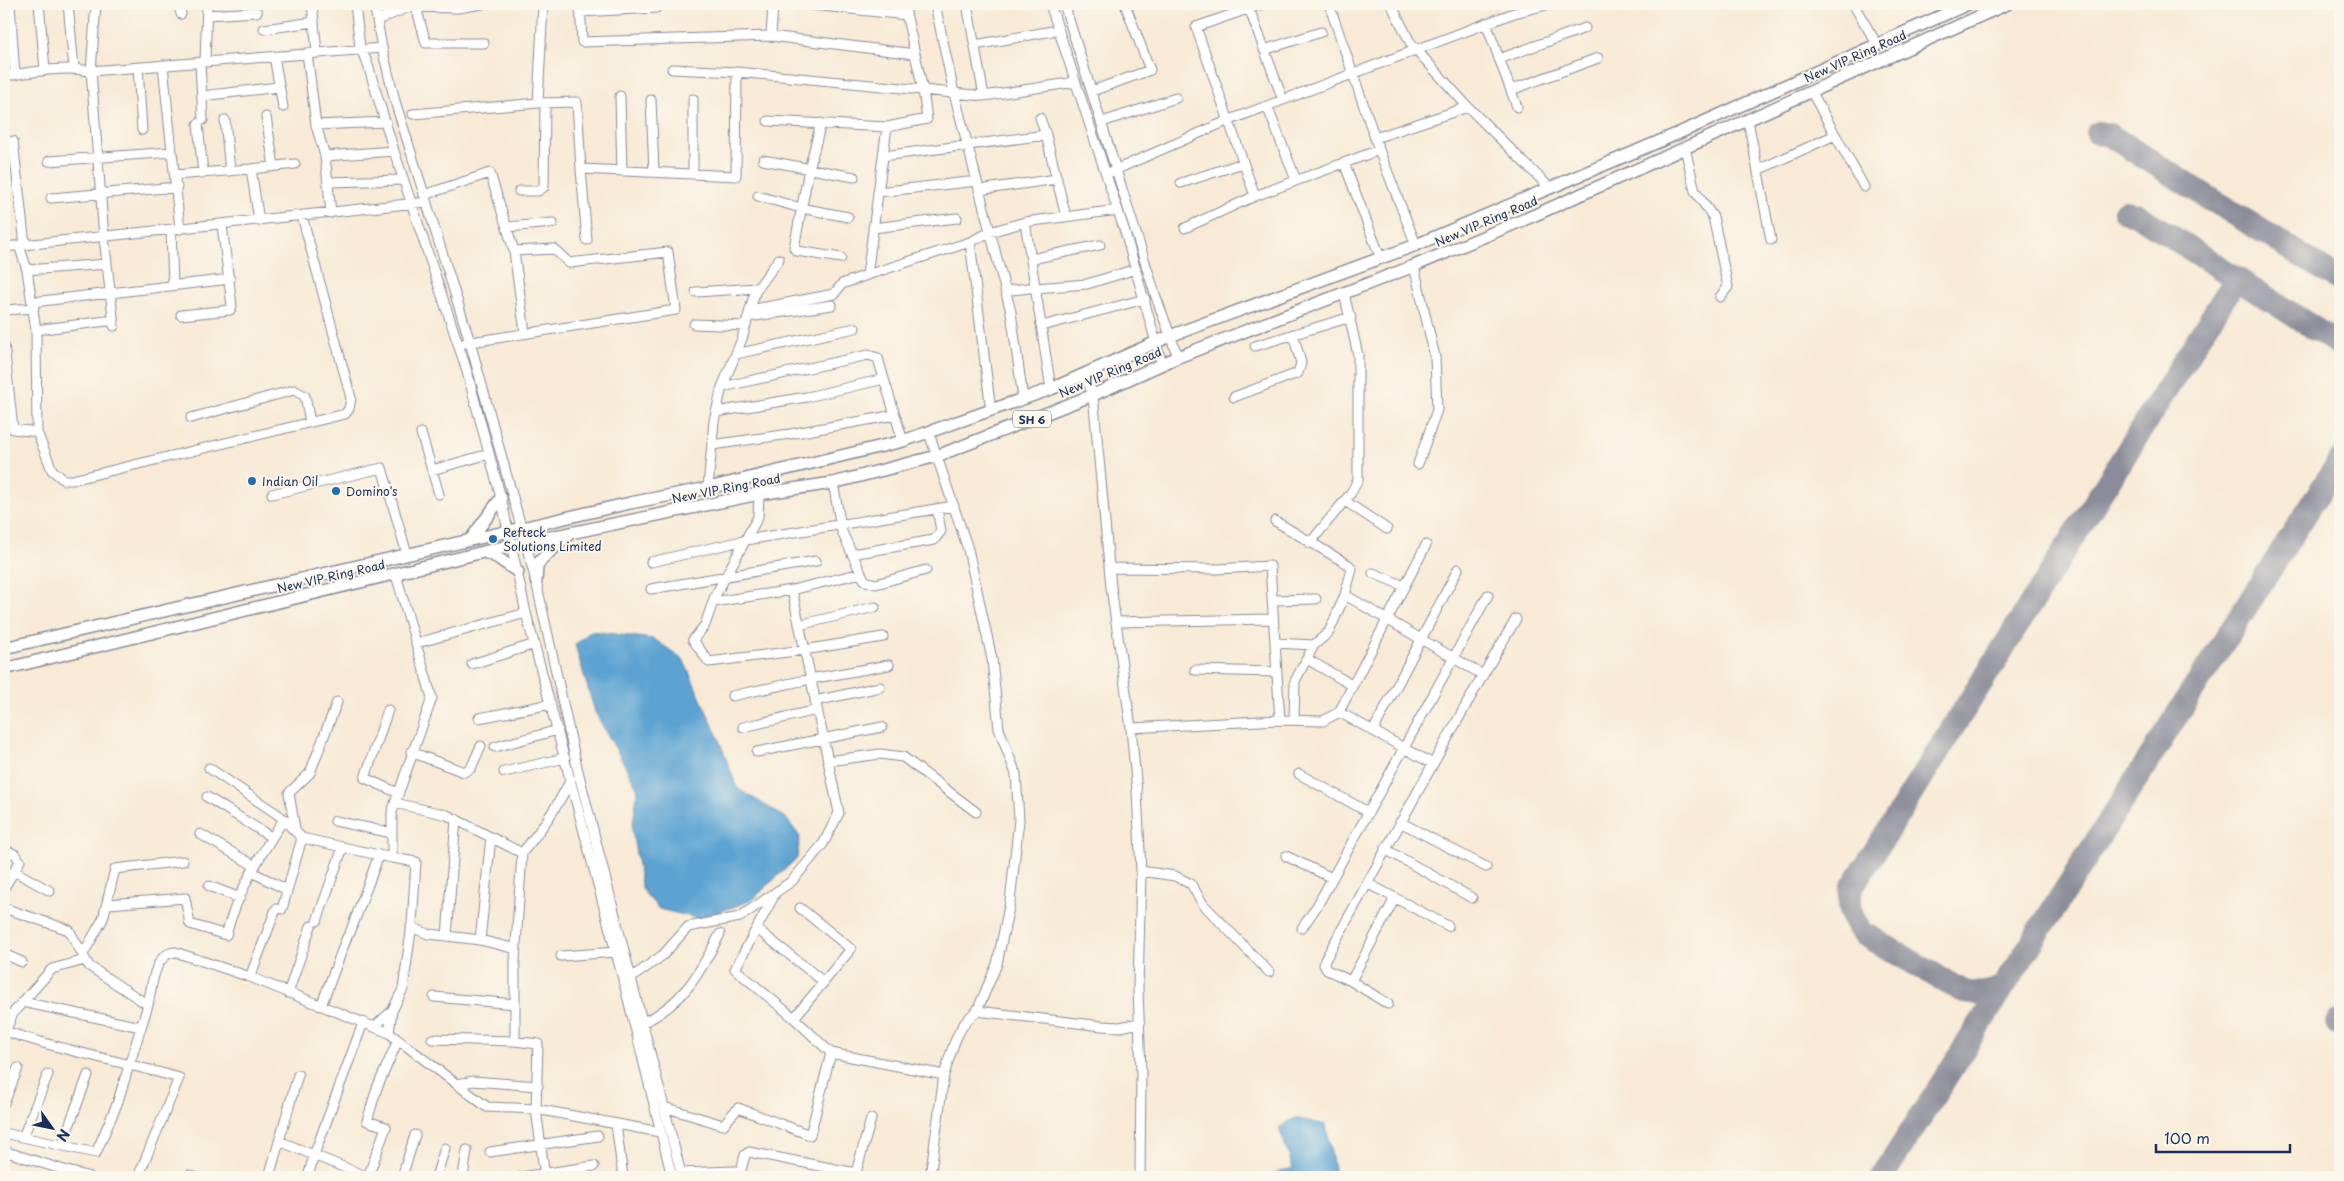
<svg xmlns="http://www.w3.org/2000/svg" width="2344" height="1181" font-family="'Playpen Sans',sans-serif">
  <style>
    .water { fill: #5ca3d2; stroke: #3c6998 }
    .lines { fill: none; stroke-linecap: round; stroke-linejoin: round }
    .taxiway { stroke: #8a8c9a; stroke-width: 24 }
    .minor-casing { stroke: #8a8c9a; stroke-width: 11 }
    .major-casing { stroke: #8a8c9a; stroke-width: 14 }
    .minor { stroke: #fff; stroke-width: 9 }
    .major { stroke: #fff; stroke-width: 11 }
    .poi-dot { fill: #1f6fb2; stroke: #fbf7ec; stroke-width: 2 }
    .labels { text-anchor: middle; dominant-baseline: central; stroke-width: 4; stroke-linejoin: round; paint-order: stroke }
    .shield { fill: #fbf7ec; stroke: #5e6b89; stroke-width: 1 }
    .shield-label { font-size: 11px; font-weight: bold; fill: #1b2f5e }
    .street-label { font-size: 12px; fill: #1b2f5e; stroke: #fbf7ec }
    .poi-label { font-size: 12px; fill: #1b2f5e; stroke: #fbf7ec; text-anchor: start }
  </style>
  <rect width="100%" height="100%" fill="#fbf7ec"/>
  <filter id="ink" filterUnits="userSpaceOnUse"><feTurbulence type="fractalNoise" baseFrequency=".02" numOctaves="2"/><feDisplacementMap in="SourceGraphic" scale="10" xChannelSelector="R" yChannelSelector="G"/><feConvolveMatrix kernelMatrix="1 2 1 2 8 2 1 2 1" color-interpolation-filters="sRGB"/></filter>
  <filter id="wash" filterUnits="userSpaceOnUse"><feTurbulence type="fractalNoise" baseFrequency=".0096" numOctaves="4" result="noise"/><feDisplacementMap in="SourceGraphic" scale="20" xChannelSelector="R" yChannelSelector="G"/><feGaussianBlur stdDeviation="1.12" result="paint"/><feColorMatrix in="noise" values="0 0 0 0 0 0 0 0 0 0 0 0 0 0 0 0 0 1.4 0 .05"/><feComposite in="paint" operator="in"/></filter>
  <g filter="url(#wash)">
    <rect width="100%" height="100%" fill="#f8ead6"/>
    <path class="water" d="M591 631 654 639 683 659 718 737 737 788 786 818 800 837 797 858 752 900 700 919 659 909 642 890 632 830 638 789 595 712 575 645Z
      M1295 1118 1326 1125 1334 1169 1333 1177H1263L1293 1168 1279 1128Z"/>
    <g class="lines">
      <path class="taxiway" d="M2098 133 2109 135 2340 280
        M2125 212 2136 214 2340 345
        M2004 986C1989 994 1980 995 1964 992L1864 934C1851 920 1848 908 1851 889L2236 279
        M2337 1023 2340 1022
        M1882 1177 2340 460"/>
    </g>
  </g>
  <g filter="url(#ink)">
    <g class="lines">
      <defs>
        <path id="minor" d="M10 4 15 75
          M39 4 45 69
          M68 4 74 68
          M96 4 91 71 104 237 114 326
          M179 4 181 14
          M312 4 317 52
          M355 4 360 48 367 62 394 151 466 368 501 498 526 613 623 979 672 1177
          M374 4 382 48 395 101 470 342 536 581 577 767 682 1177
          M580 4 582 42 771 36
          M773 4 771 36 915 54
          M804 4 906 15
          M904 4 923 90 927 119 887 127 867 275 970 242 991 411
          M935 4 954 93 1011 312 1023 398
          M967 4 984 96
          M1050 4 1125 232 1162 364
          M1064 4 1156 297 1178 357
          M1329 4 1379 150 1416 245
          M1391 4 1411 44 1468 107 1550 188
          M1853 4 1877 44
          M416 7 426 43H484
          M1249 8 1283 100
          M580 12 656 8
          M207 15 257 12
          M377 20 409 7 458 8 482 4
          M1486 23 1517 107
          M264 29 314 22
          M975 45 1052 31
          M1264 50 1321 32
          M307 53 316 125 325 156 331 213
          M274 56 283 107
          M1499 59 1585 28
          M205 62 207 4
          M200 63 203 120
          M163 65 180 229
          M138 67 142 130
          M672 69 737 72 984 96 1076 82
          M4 76C34 72 61 66 91 71L382 48
          M1511 90 1598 58
          M1092 91 1150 70 1125 4
          M1811 91 1864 187
          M202 96 279 87
          M620 96 622 171
          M651 100 654 172
          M538 103 543 4
          M1267 106 1296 180
          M413 114 538 103 577 102 581 169 736 176 737 72
          M266 117 274 166
          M1040 118 1046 135
          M225 120 230 171
          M1748 120 1771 240
          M768 121 887 127
          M1102 122 1176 98
          M821 123 809 169 794 248 797 251 841 258
          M198 124 203 173
          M316 125 386 122
          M1375 138 1468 107
          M13 141 25 245
          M1685 148 1695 191 1713 217 1728 287 1720 297
          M325 156 394 151
          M883 156 1046 135 1066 217
          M763 160 854 177
          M49 161 172 152
          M1344 163 1381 259
          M251 169 295 164
          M581 169 587 240
          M1758 170 1835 135
          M693 173V99
          M1106 174 1227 121 1514 13 1550 4
          M175 175 251 169 259 221
          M328 182 403 180
          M1181 183 1243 163
          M979 190 1057 179
          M519 191H538L544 187 545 103
          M878 192 977 181
          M424 195 490 173 514 251 525 333
          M758 196 801 208 848 217
          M1255 196 1196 27 1262 4
          M51 198 177 187
          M1025 222 1118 210
          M507 227 553 223
          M873 228 957 218
          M1185 228 1255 196 1379 150
          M171 230 173 285
          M970 242 990 232 1025 222 1051 389
          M19 245 27 270 36 330 37 432 52 470 64 480H72L345 414 349 409 351 398 302 216
          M4 247 426 202
          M1031 259 1100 245
          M1414 266 1435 357 1437 410 1418 464
          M27 270 107 264
          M1036 288 1087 284 1136 269
          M1005 291 1036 287
          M696 292 757 288
          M33 302 230 279
          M4 310 34 308
          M750 310 834 294 842 284 867 275
          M181 315 230 310 232 306 222 225
          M748 317 832 305
          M694 324 746 326
          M1042 326 1145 299
          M36 330 114 320
          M465 343 676 310 668 252 569 263 554 249 514 251
          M4 345 13 429 37 432
          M1255 346 1351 317
          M736 354 855 328
          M1085 375 1093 395 1111 587 1131 728 1137 792 1141 871 1138 988 1141 1073 1140 1177
          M722 387 868 355 878 358 884 379
          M1234 397 1298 373 1301 363 1293 334
          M716 412 807 397 884 379 903 441
          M191 418 294 390 305 396 310 422
          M421 433 439 494
          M929 433 968 549 992 659 999 729 1016 774 1019 820 1010 902 997 964 977 1011 1102 1026 1120 1027 1140 1023
          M712 445 790 434 895 415
          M432 470 489 454
          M708 488 714 421 722 387 742 339 755 292 779 259
          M272 494 382 468 407 554
          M759 494 758 517 715 596 705 625 693 640 709 662 804 650 883 637
          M1345 501 1387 529
          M1275 521 1349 565 1352 569 1345 595
          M1310 543 1351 493 1358 480V355L1344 293
          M852 554 934 540 941 531 937 509
          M651 562 746 540 954 506
          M1109 568 1217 569 1270 566 1280 720 1323 721 1339 712 1433 764 1325 960 1324 965 1327 970 1351 981
          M861 573 865 581 876 584 926 570
          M1373 573 1404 586
          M651 589 816 561
          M792 590 861 573 842 532 833 483
          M1272 600 1316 599
          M1116 622 1273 619
          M799 625 875 607
          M417 643 526 613
          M1275 643 1314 645
          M1307 659 1352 685
          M472 664 535 644
          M1195 670 1276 672
          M1483 675 1516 619
          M732 696 810 679 889 665
          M815 701 880 687
          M388 710 365 778 398 793
          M1339 712 1426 545
          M479 718 551 704
          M1294 720 1295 681 1314 645 1329 632 1345 595 1483 675 1433 764
          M743 727 817 710
          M1131 728 1280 720
          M1373 731 1458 569
          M495 747 558 730
          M411 752 464 772 471 768 481 746
          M757 752 882 727
          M828 761 880 754 903 757 976 812
          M209 768 280 816 302 838 392 858
          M504 772 565 758
          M1299 774 1368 812
          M207 797 271 837
          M395 803 447 815 522 853 515 960V1041L538 1044 536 1109 660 1132
          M456 819 447 936 480 940
          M335 821 392 833
          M1400 822 1486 867
          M295 829 289 793 310 773 337 702
          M200 834 255 866
          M491 837 480 940 516 949
          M4 849 16 855 20 861 4 888
          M1385 849 1472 898
          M522 853C541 830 558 806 571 779
          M1286 856 1332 878
          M14 871 50 891
          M1141 871 1175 876 1191 884 1203 904 1269 972
          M252 872 287 890
          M1367 883 1448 926
          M209 886 240 898
          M108 904 185 898 190 924 226 935C237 893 260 855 284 819
          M4 908 69 930 89 966 148 1005 117 1104 96 1153 4 1133
          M282 909 302 838
          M317 921 343 847
          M411 927 428 934 447 936
          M1302 928 1317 906 1488 595
          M757 929 824 982
          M350 933 379 855
          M4 954 22 962
          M83 954 103 919 115 869 183 861
          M561 956 616 952
          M250 977 276 909
          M626 979 631 978 663 955 688 927 740 917 792 881 823 844 839 813 792 590 713 602
          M288 993 311 926
          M434 997 515 1004
          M22 1002 141 1027
          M1388 1004 1351 981 1395 898
          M148 1005C152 988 153 954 175 952L250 977 389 1033
          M321 1006 347 937
          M392 1011 389 1033 487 1107 536 1109 545 1177
          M794 1018 851 949 800 908
          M642 1023C684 1004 700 972 720 934
          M374 1027 392 1011 403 989 412 924 416 862 392 858V812L432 698 396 575
          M5 1031C62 1051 122 1061 179 1078L138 1177
          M4 1035 13 1013 52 969 85 960
          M432 1039 515 1041
          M831 1053 944 1075 930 1177
          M944 1075C952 1051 956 1026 977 1011
          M458 1084 473 1081 538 1086
          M4 1103 18 1068
          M664 1107 723 1125 738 1108 810 1135 831 1053 794 1018 735 969 775 894
          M616 1124 623 1177
          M23 1137 48 1074
          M279 1141 368 1177
          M62 1145 88 1075
          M4 1151 64 1170 62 1177
          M490 1152 598 1136
          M64 1170 90 1177
          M681 1173 735 1171 741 1177
          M740 1174 745 1155 749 1152 856 1173
          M855 1176 871 1119
          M188 1177 189 1175 195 1177
          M269 1177 298 1075
          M308 1177 314 1155 363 1023
          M368 1177 386 1127 367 1121 377 1088 398 1040
          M402 1177 415 1135
          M436 1177 445 1148
          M463 1177 467 1150
          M521 1177 594 1166"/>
        <path id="major" d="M471 539 501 498
          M485 552 498 558 518 572
          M536 581 537 567 540 561 568 535
          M4 648 630 503 708 488 903 441 1051 389 1170 336 1416 245 1679 133 1968 4
          M4 669 512 545 759 494 833 483 937 456 1093 395 1178 357 1414 266 1535 215 2007 4"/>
      </defs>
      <use href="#minor" class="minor-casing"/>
      <use href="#major" class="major-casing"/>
      <use href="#minor" class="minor"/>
      <use href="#major" class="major"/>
    </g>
  </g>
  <g class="poi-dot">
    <circle cx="252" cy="481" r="5"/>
    <circle cx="336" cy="491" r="5"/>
    <circle cx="493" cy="539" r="5"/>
  </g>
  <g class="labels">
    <rect class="shield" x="1013" y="410.5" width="38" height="17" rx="4"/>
    <g class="shield-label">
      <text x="1032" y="419">SH 6</text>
    </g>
    <g class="street-label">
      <text transform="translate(1855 56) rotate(-24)">New VIP Ring Road</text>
      <text transform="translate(1486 221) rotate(-23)">New VIP Ring Road</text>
      <text transform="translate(1110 372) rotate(-23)">New VIP Ring Road</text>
      <text transform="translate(726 488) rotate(-11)">New VIP Ring Road</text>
      <text transform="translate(331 576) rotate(-13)">New VIP Ring Road</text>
    </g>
    <g class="poi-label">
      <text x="262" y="481">Indian Oil</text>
      <text x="346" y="491">Domino's</text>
      <text x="503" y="532">Refteck<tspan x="503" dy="14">Solutions Limited</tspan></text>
    </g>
  </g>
  <rect width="2344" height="1181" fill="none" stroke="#fbf7ec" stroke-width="20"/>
  <g transform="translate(52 1128) rotate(123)" stroke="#fbf7ec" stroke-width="4" paint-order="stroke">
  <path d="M0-4L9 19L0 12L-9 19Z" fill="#1b2f5e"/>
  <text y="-8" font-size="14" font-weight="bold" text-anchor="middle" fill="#1b2f5e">N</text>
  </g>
  <path d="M2156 1144v8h134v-8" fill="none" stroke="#1b2f5e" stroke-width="2.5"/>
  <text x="2164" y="1144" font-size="15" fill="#1b2f5e" stroke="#fbf7ec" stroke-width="4" paint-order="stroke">100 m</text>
</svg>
